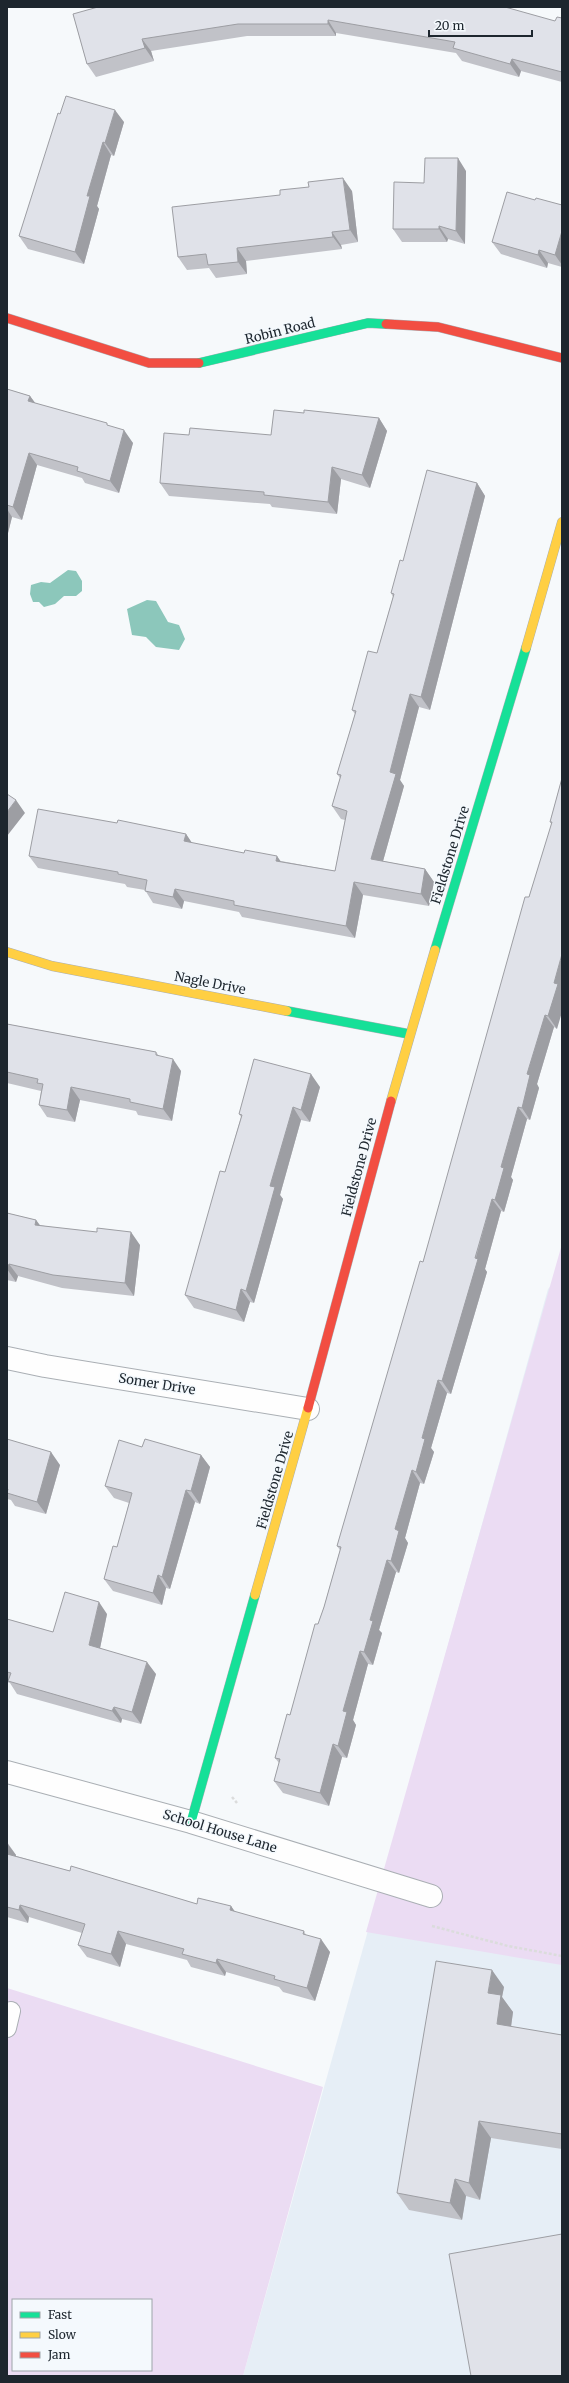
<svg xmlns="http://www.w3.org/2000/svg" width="569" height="2383" font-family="Merriweather,serif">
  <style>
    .built { fill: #e6eef6 }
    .green { fill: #ebdcf3; fill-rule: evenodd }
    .water { fill: #8cc7bb }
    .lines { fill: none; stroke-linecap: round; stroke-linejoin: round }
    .lane-casing { stroke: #aaafb4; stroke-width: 20 }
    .street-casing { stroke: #aaafb4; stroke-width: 24 }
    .fast-casing { stroke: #aaafb4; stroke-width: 10 }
    .slow-casing { stroke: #aaafb4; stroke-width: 10 }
    .jam-casing { stroke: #aaafb4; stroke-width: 10 }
    .path { stroke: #dbdcdc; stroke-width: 2.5; stroke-dasharray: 3 2; stroke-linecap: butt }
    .lane { stroke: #fefefe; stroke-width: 18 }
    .street { stroke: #fefefe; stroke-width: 22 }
    .fast { stroke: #16e098; stroke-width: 9 }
    .slow { stroke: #ffcf43; stroke-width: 9 }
    .jam { stroke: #f24e42; stroke-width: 9 }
    .wall { fill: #c1c2c8 }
    .shaded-wall { fill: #9d9ea3 }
    .building { fill: #e0e2e9; stroke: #9d9ea3 }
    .labels { text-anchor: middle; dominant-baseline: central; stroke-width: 3; stroke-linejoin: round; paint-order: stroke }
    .street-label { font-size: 13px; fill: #1d262e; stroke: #f4f9fd }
  </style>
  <rect width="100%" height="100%" fill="#f6f9fb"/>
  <path class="built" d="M562 1274V2376H243L548 1289Z"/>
  <path class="green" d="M562 1244V1965L366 1932Z
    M7 1988 323 2087 243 2376H7ZM13 2300H151V2370H13Z"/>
  <path class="water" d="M68 570 76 571 82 581V591L76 596H64L55 604 44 607 39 602H33L30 594 31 585 41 582 50 583Z
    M147 600 156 601 168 622 179 625 185 639 179 650 156 647 146 637 132 635 127 609Z"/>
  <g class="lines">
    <defs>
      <path id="lane" d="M7 2028 11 2011"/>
      <path id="street" d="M7 1358 45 1366 308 1409
        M7 1772 191 1822 431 1896"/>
      <path id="fast" d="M199 363 368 323 386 324
        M435 950 526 648
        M287 1011 409 1034
        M191 1822 255 1595"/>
      <path id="slow" d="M526 648 562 522
        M7 952 52 966 287 1011
        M391 1101 435 950
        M255 1595 308 1408"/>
      <path id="jam" d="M7 318 149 363H199
        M386 324 438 327 562 358
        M308 1408 391 1101"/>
    </defs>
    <use href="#lane" class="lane-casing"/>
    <use href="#street" class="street-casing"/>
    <use href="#fast" class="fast-casing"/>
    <use href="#slow" class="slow-casing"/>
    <use href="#jam" class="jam-casing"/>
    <path class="path" d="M232 1797 237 1803
      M432 1926 508 1946 562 1956"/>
    <use href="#lane" class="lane"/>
    <use href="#street" class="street"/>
    <use href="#fast" class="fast"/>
    <use href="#slow" class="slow"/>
    <use href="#jam" class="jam"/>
  </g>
  <path class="wall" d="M73 14 555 21 562 18V82L521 71 519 77 462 61 456 53 336 33V36H247L151 51 154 61 96 77 87 64Z
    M60 114 124 122 114 156 111 155 97 206 99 209 84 264 28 249 19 236Z
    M466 171 465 244 448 239 447 242H402L393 229 424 183Z
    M352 191 358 242 341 245 342 249 246 261 247 274 216 278 209 268 187 270 178 257Z
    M535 200 562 205V267L548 263 547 268 501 254 492 242Z
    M7 389 30 396 35 403 109 426 133 443 119 493 85 483 82 478 37 465 22 520 12 517 7 537Z
    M304 413 379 418 387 431 370 488 341 479 337 514 272 507 270 504 169 496 160 483 271 435Z
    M477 483 485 496 430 710 419 707 400 780 404 786 383 861 425 869 434 882 429 906 363 895 355 938 242 917 239 912 184 901 182 909 153 903 145 890 127 887 125 884 38 868 29 856 117 823 186 834 192 843 281 861 335 871 345 820 341 819 332 806 340 778 337 774 355 714 352 710 377 653 393 597 391 593 403 561Z
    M562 778 557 1029 554 1027 537 1084 539 1088 530 1120 527 1119 511 1177 513 1180 504 1212 501 1211 485 1269 487 1272 451 1394 447 1393 431 1448 434 1452 424 1484 420 1483 405 1538 408 1543 399 1573 396 1572 379 1630 382 1633 373 1665 368 1664 353 1720 356 1725 347 1758 342 1757 329 1806 283 1793 274 1781 279 1763 275 1758 290 1715 318 1624 324 1607 340 1550 337 1546 423 1262 529 897 552 825 550 822Z
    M7 1024 156 1052 159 1056 181 1071 172 1121 138 1115 136 1111 80 1100 75 1122 47 1117 39 1105 41 1091 7 1083Z
    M320 1087 310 1122 301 1120 280 1195 283 1199 254 1303 250 1302 244 1322 194 1308 185 1295 225 1172 241 1117 239 1114Z
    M7 1213 36 1220 40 1225 140 1245 134 1296 62 1288 18 1276 16 1282 7 1280Z
    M7 1439 60 1465 46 1514 15 1506 11 1500 7 1499Z
    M201 1455 210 1467 200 1504 195 1502 170 1589 166 1588 162 1605 113 1591 104 1579 117 1547 129 1503 114 1498 105 1486Z
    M107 1614 100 1648 156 1674 141 1724 122 1719 121 1723 17 1694 10 1683 7 1682V1619L53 1632Z
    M7 1842 16 1855V1856L70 1871 197 1904 231 1906 235 1912 304 1931 306 1935 330 1952 315 2001 283 1992 279 1987 226 1972 225 1976 191 1967 187 1960 126 1944 120 1967 87 1957 78 1945 82 1933 29 1917 28 1923 7 1917Z
    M504 1987 502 1997 513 2012 511 2027 562 2035V2149L491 2138 480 2200 466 2196 462 2220 409 2210 397 2193Z"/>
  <path class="shaded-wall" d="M328 20 336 33V36L328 24Z
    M142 39 151 51 154 61 145 48Z
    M512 59 521 71 519 77 510 64Z
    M115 110 124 122 114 156 105 143Z
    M103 142 111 155 97 206 99 209 84 264 75 252 87 196Z
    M458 158 466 171 465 244 456 231Z
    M343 178 352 191 358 242 350 230Z
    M439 226 448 239 447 242 439 229Z
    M562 231V265L555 255Z
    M332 232 341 245 342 249 333 237Z
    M237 248 246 261 247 274 238 262Z
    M539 250 548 263 547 268 538 255Z
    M30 396 39 408 28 401Z
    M379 418 387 431 370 488 362 475Z
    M124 430 133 443 119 493 110 481Z
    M29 453 37 465 22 520 13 507Z
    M332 467 341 479 337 514 328 502Z
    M477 483 485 496 430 710 421 697Z
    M7 509 12 517 7 537Z
    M410 694 419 707 400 780 404 786 380 872 371 859 390 772Z
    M16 800 25 813 7 836V812Z
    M186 834 194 846 184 841Z
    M277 856 286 869 276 861Z
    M425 869 434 882 429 906 421 894Z
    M354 882 363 895 355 938 346 926Z
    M175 889 184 901 182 909 173 897Z
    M562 954V1012L557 1029 548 1016 554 983Z
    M545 1015 554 1027 537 1084 539 1088 530 1120 522 1108 527 1074Z
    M173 1059 181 1071 172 1121 163 1109Z
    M311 1074 320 1087 310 1122 301 1110Z
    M71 1087 80 1100 75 1122 67 1110Z
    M293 1107 301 1120 280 1195 283 1199 254 1303 246 1291 270 1186Z
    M518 1107 527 1119 511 1177 513 1180 504 1212 495 1200 501 1167Z
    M492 1199 501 1211 485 1269 487 1272 451 1394 442 1381Z
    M36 1220 45 1233 35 1225Z
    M131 1232 140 1245 134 1296 125 1283Z
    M9 1264 18 1276 16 1282 7 1269Z
    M241 1289 250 1302 244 1322 236 1310Z
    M438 1380 447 1393 431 1448 434 1452 424 1484 416 1472 422 1438Z
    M51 1452 60 1465 46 1514 37 1502Z
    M201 1455 210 1467 200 1504 191 1491Z
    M412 1470 420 1483 405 1538 408 1543 399 1573 391 1561 395 1529Z
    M186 1490 195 1502 170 1589 162 1577Z
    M387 1560 396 1572 379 1630 382 1633 373 1665 364 1652 370 1620Z
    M158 1575 166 1588 162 1605 153 1593Z
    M99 1602 107 1614 98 1658 89 1645Z
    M360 1651 368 1664 353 1720 356 1725 347 1758 338 1746 343 1711Z
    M147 1662 156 1674 141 1724 132 1712Z
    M114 1707 122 1719 121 1723 112 1711Z
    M333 1744 342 1757 329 1806 320 1793Z
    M7 1843 16 1855 13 1865 7 1857Z
    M20 1905 29 1917 28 1923 19 1910Z
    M231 1906 240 1919 230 1910Z
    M118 1931 126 1944 120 1967 111 1954Z
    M321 1939 330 1952 315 2001 307 1988Z
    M217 1959 226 1972 225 1976 216 1963Z
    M492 1970 504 1987 502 1997 513 2012 509 2041 497 2024 488 1993Z
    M479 2121 491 2138 480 2200 469 2183Z
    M455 2179 466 2196 462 2220 450 2203Z"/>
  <path class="building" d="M98 7H505L555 21 557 17 562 18V72L512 59 510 64 453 48 455 42 328 20V24H238L142 39 145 48 87 64 73 14Z
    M66 96 115 110 105 143 103 142 87 196H90L75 252 19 236 58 113 60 114Z
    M425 158H458L456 231 439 226V229H393L394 182 424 183Z
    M343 178 350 230 332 232 333 237 237 248 238 262 208 265 206 254 178 257 172 207 280 195V190L309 187 308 182Z
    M507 192 535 200 536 198 562 205V231L555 255 539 250 538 255 492 242Z
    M7 389 30 396 28 401 107 423V425L124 430 110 481 77 471 78 467 29 453 13 507 7 505Z
    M274 410 304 413V410L379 418 362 475 332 467 328 502 264 495V492L160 483 164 433 189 435 190 428 271 435Z
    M427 470 477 483 421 697 410 694 390 772 396 774 371 859 425 869 421 894 354 882 346 926 234 905V901L175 889 173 897 145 891 147 880 118 874V872L29 856 38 809 117 823 118 820 186 834 184 841 244 853 245 850 277 856 276 861 335 871 347 811 332 806 341 775 337 774 356 711 352 710 368 651 377 653 394 594 391 593 400 560 403 561Z
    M562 778V954L554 983 558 984 548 1016 545 1015 527 1074 530 1075 522 1108 518 1107 501 1167 504 1168 495 1200 492 1199 475 1258 478 1259 442 1381 438 1380 422 1438 425 1439 416 1472 412 1470 395 1529 399 1531 391 1561 387 1560 370 1620 373 1621 364 1652 360 1651 343 1711 347 1712 338 1746 333 1744 320 1793 274 1781 280 1759 275 1758 287 1714 290 1715 315 1624H318L324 1607 341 1547 337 1546 420 1261 423 1262 525 897H529L552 822H550Z
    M7 794 16 800 7 812Z
    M7 1024 156 1052V1055L173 1059 163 1109 130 1102V1099L71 1087 67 1110 39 1105 43 1084 37 1083 38 1079 7 1072Z
    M254 1059 311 1074 301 1110 293 1107 270 1186 275 1187 246 1291 241 1289 236 1310 185 1295 220 1171 225 1172 242 1115 239 1114Z
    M7 1213 36 1220 35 1225 97 1232V1228L131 1232 125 1283 53 1275 9 1264 7 1269Z
    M7 1439 51 1452 37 1502 7 1493 8 1489 7 1488Z
    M145 1439 201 1455 191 1491 186 1490 162 1577 158 1575 153 1593 104 1579 113 1546 117 1547 132 1493 105 1486 119 1440 142 1447Z
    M65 1592 99 1602 89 1645 147 1662 132 1712 114 1707 112 1711 8 1681 11 1673 7 1672V1619L53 1632Z
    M7 1854 70 1871 71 1866 197 1904 198 1898 231 1906 230 1910 304 1931 303 1934 321 1939 307 1988 274 1979 275 1976 217 1959 216 1963 182 1954 184 1949 118 1931 111 1954 78 1945 85 1924 20 1905 19 1910 7 1907Z
    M436 1961 492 1970 488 1993 501 1995 497 2024 562 2035V2134L479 2121 469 2183 455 2179 450 2203 397 2193Z
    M562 2234V2376H471L449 2254Z"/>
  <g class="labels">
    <g class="street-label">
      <text transform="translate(280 331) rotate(-14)">Robin Road</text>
      <text transform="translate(450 855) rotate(-73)">Fieldstone Drive</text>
      <text transform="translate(210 983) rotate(11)">Nagle Drive</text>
      <text transform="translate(359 1167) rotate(-75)">Fieldstone Drive</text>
      <text transform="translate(157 1384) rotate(9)">Somer Drive</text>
      <text transform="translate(275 1480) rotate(-74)">Fieldstone Drive</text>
      <text transform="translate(220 1831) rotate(17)">School House Lane</text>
    </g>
  </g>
  <rect width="569" height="2383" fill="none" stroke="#1d262e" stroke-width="16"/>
  <rect x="12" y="2299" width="140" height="72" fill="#f4f9fd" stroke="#9ea5aa"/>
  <rect x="20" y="2312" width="20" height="6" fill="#16e098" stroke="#9ea5aa"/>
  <text x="48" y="2319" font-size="12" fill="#1d262e">Fast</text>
  <rect x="20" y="2332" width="20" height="6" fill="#ffcf43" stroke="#9ea5aa"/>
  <text x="48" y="2339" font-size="12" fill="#1d262e">Slow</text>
  <rect x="20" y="2352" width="20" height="6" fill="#f24e42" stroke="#9ea5aa"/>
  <text x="48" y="2359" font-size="12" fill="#1d262e">Jam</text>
  <path d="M429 30v6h103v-6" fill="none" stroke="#1d262e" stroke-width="2"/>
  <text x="435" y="30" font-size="12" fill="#1d262e" stroke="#f4f9fd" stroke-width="3" paint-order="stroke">20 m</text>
</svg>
